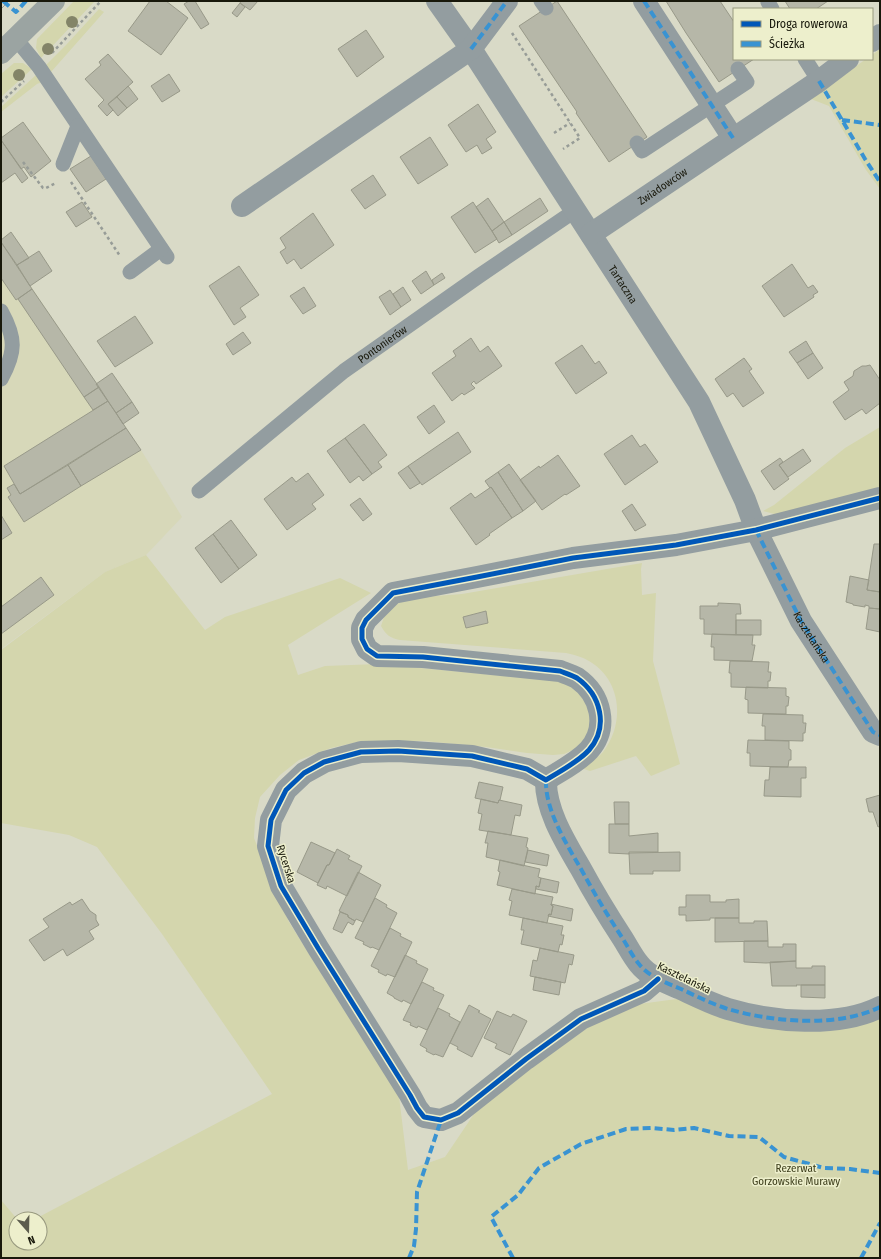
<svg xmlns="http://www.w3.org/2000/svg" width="881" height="1259" font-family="'Fira Sans Condensed',sans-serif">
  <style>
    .built { fill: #d7d8b9 }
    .green { fill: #d4d6ad }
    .building { fill: #b6b7a8; stroke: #989989 }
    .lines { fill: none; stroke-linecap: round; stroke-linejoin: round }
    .path { stroke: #979c97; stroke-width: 2.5; stroke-dasharray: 3 3; stroke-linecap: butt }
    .lane { stroke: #939da0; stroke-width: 15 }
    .street { stroke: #939da0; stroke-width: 22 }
    .secondary { stroke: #9ba4a2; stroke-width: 22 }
    .tram { stroke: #9da098; stroke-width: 1 }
    .quiet { stroke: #3993d2; stroke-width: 4; stroke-dasharray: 8 4; stroke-linecap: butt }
    .cycleway-casing { stroke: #edefcc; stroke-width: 8 }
    .cycleway { stroke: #0057b8; stroke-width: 5 }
    .tree { fill: #838468 }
    .labels { text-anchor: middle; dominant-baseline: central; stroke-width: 3; stroke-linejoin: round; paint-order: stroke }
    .street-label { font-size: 11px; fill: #18180b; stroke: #edefcc }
    .park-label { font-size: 11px; fill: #3d3e1b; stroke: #edefcc }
  </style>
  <rect width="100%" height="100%" fill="#d9dac7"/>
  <path class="built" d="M1 242 141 450 182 517 146 555 105 572 1 649Z"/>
  <path class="green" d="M74 1H95L41 58 36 48 37 39Z
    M99 9 104 12 51 72 46 65 66 45Z
    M880 49V189L866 170 829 106 811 99 866 59H872V55Z
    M14 63H23L32 69 1 97V74Z
    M36 75 42 82 37 84 1 112V107Z
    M880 427V486L876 492 782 516 763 511 774 505 845 448Z
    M146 555 205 630 225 617 340 578 371 593 288 645 298 675 325 666 378 664 569 682 577 688 591 713 588 734 577 748 564 754 553 755 527 753 486 747 424 741H362L331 748 299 760 280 775 260 797 255 818 254 838 265 866 289 922 370 1051 398 1088 408 1170 445 1157 478 1108 574 1030 632 1005 684 998 777 1026 880 1014V1258H1V1200L17 1219H16V1243H40V1219H35L272 1094 162 934 97 847 69 835 1 823V650L105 572Z
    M642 563 641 569 642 595 656 593 653 661 680 764 651 776 636 756 590 771 581 768C589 763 597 759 603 752 625 724 622 680 589 661 582 657 575 655 566 653L400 640C390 638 386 635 381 626L384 617 397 603 423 597 462 594Z"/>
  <path class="building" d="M150 1H166L188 18 161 55 128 31Z
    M189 1H195L209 24 201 29 184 4Z
    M241 1H258L250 10 240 3Z
    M557 1 647 137 609 162 576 113 577 112 519 26Z
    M665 1H720L734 22V59H754L719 82 686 33 666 1Z
    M785 1H828L816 9H790Z
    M240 3 245 7 237 17 232 13Z
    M366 30 384 57 357 77 338 49Z
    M108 54 133 82 108 104 113 110 107 116 98 106 104 100 85 79 101 65 99 62Z
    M169 74 180 91 162 102 151 86Z
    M128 86 138 99 127 108 117 97Z
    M117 97 127 108 118 116 108 104Z
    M478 104 496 132 486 139 492 148 482 154 477 145 466 152 448 125Z
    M23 122 51 161 31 177 24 167 21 169 1 140V138Z
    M430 137 448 165 418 184 400 157Z
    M1 140 28 178 22 183 15 173 1 183Z
    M91 156 106 179 86 192 70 169Z
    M373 175 386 195 365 209 351 190Z
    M488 198 504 222 492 231 476 207Z
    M540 198 548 211 512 235 504 222Z
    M82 202 92 217 76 227 66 212Z
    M473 202 497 239 475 253 451 217Z
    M313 213 334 245 301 269 294 259 287 264 280 252 286 248 280 238Z
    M504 222 512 235 499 243 492 231Z
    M11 232 29 258 17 265 1 242V240Z
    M1 242 32 289 16 300 1 278Z
    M39 251 52 271 30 286 17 265Z
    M792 264 808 288 813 285 818 292 813 295 814 297 784 317 762 286Z
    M239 266 259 295 240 308 246 317 234 325 209 286Z
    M426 271 434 285 421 294 412 281Z
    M442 273 445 278 434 285 432 280Z
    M304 287 316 306 303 314 290 296Z
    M403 287 411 300 401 307 393 294Z
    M32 289 99 387 84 397 18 299Z
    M390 290 401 307 390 315 379 297Z
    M135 316 153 343 115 367 97 341Z
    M243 332 251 343 233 355 226 344Z
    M471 338 480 352 488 346 502 366 476 384 474 381 471 384 475 388 464 395 462 393 452 401 432 373 456 356 453 351Z
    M806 341 813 353 797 363 789 352Z
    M582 345 595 364 599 361 607 373 576 394 555 363Z
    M813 353 823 368 808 379 797 363Z
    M744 358 752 369 749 371 764 393 743 407 733 393 727 397 715 379Z
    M870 365 880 380V403L866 414 862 409 845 420 833 402 849 390 844 382 853 376 854 371 862 366H866Z
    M112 373 132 402 116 413 96 384Z
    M99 387 108 401 93 410 84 397Z
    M108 401 126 428 20 494 4 466Z
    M132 402 139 413 123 424 116 413Z
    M434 405 445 422 429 434 417 417Z
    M364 424 387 455 378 462 382 467 372 474 345 438Z
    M126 428 141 450 81 486 68 465Z
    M458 432 471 452 422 485 408 466Z
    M632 435 640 447 645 444 658 462 625 485 604 454Z
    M345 438 372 474 363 481 359 476 350 483 327 451Z
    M803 449 811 461 788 477 779 465Z
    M558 455 580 486 566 495 565 494 542 510 520 480 539 466 540 468Z
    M780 458 783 462 779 465 789 479 774 490 761 471Z
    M509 464 536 501 523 511 498 472Z
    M68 465 81 486 24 522 8 497 11 495 7 488 14 484 20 494Z
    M408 466 420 483 410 489 398 473Z
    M498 472 523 511 512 518 491 487 490 488 485 481Z
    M308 473 324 495 312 504 316 509 287 530 264 499 292 477 296 482Z
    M491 487 512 518 489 534 490 535 476 545 450 508 471 493 475 498Z
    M360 498 372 514 363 521 350 505Z
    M632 504 646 525 635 531 622 511Z
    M1 515 12 533 1 540Z
    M231 520 257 555 239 569 213 534Z
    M213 534 239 569 221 583 195 548Z
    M874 544H880V592L867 590Z
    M850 576 869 580 867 590 880 592V609L869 608V606L865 605V607L853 605V604L846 602Z
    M41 577 54 595 1 634V607Z
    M718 603 740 604 741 614H736V635L704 634V619H700V606H718Z
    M869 608 880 609V632L866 629Z
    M486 611 488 623 466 628 463 617Z
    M736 620H761V635H736Z
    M712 634 753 635 752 645H755L752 661 714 660V647H711Z
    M730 661 769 662 768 672H771L770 681H768V688L731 687V673H729Z
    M746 687 786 688V696L789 697 788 706H786V714L748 713V700L745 699Z
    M763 714 803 715V723H806L805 733H803V741L765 740V726H762Z
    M748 740 789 741V749L791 750V760H789L788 767 750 766V753H747Z
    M770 767H806V778H801V797L764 796 765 780H769Z
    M479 782 503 787 500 800H499L498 803 475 798Z
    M880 795V826L878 827 873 812H869L866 799Z
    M481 799 498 803 499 800 522 805 520 816 515 815 511 835 479 830 482 814 478 813Z
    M614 802H629V824H615Z
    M609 824H629V836L658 833V852H629V854L609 853Z
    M488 831 528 838 526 847 528 848 524 866 486 857 488 843H485Z
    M311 842 335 853 329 865H327L318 883 297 872Z
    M337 849 350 856 348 859 362 866 347 896 327 886 326 889 317 885 327 865H329Z
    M528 850 549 855 547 866 525 862Z
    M680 852V871H653V874H630L629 853Z
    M500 860 540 869 538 877 541 878 539 887 536 886 535 894 497 885 500 872 498 871Z
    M358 872 381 885 363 922 356 919 355 921 348 917V915L339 911Z
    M541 878 559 882 557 893 536 889V886L539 887Z
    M512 889 553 897 551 905 553 906 551 915 549 914 547 923 509 915 512 901 509 900Z
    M686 895H710V902H726V900L739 899V918H710V920L686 921V915H679V907H686Z
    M375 898 387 905 386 907 397 913 379 950 372 947 371 948 363 944 364 942 355 938Z
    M82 899 90 911 96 915V920L99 925 89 931 94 939 67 956 63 949 44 961 29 940 49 927 43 919 70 902 72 905Z
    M551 904 573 909 571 921 548 916 549 914 551 915 553 906 551 905Z
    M340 912 348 915V917L355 921 353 925 348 922 342 933 333 929Z
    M523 918 563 926 561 935H564L562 945 560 944 558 952 521 944 524 930H521Z
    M715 918H739V923H754V921H767L768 941 715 942Z
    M390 928 401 934 400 936 412 942 395 977 387 974 386 976 378 972 379 970 371 966Z
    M744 941H768V947H783V944H796V961L766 963 744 962Z
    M540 948 574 955 572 965 569 964 565 983 530 976 533 960 537 961Z
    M405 955 417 961 416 963 428 969 411 1004 403 1000 402 1002 394 998V997L387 993Z
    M796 961V968H812V966H825V985H796L797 986H772L770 962Z
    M535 977 561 982 559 995 533 990Z
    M422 982 434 988 433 990 444 995 427 1030 418 1026 417 1028 410 1025 411 1023 403 1020Z
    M801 985H825V998L801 997Z
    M469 1005 480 1011 478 1012 491 1019 472 1057 457 1049 458 1047 450 1043Z
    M438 1008 450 1014 449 1016 460 1022 443 1057 435 1054 434 1055 426 1051 427 1049 420 1045Z
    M497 1011 511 1017 513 1014 527 1021 510 1055 495 1048 497 1044 484 1038Z"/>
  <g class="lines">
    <path class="path" d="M512 33 580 138 563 149
      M52 53 101 1
      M1 102 24 81
      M554 133 570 123
      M23 162 43 188H46L56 183
      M71 182 120 256"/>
    <g class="lane">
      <path d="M541 1 546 8"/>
      <path d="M769 1 768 2 772 9"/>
      <path d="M16 39 39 67 167 257"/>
      <path d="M805 59 819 81"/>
      <path d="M637 143 642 151 747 82 738 69"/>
      <path d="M63 164 78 126"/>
      <path d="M130 272 161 249"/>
      <path d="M1 311C16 338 16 352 1 379"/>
      <path id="s1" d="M199 491 344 371 479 276 576 210"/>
    </g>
    <g class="street">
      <path id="s2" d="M437 1 471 49 699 402 745 500 756 530 801 621 873 732 880 735"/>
      <path d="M644 1 733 138"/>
      <path d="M872 41 880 35"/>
      <path d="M242 206 471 49 507 1"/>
      <path id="s3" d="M591 234 819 81 848 59"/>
      <path d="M546 780 527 769 472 756 398 751 361 752 324 762 304 773 286 790 271 820 268 846 281 886 318 948 410 1095 417 1108 424 1117 441 1120 458 1113 526 1059 581 1019 644 991 658 979"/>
      <path d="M546 780C560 771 577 763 589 750 609 727 601 695 577 678 572 675 565 673 560 671L423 657 377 656 367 649 362 639V628L366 620 393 593 477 577 573 558 676 545 756 530 880 498"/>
      <path d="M546 780C545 810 566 843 581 869 594 893 608 916 623 939 628 947 633 957 639 964 649 977 667 983 681 989 696 996 712 1004 728 1009 772 1022 838 1028 880 1007"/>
    </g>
    <path class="secondary" d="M1 53 54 1"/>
    <path class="tram" d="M1 9 9 1"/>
    <path class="quiet" d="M3 1 16 12 26 1
      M644 1 733 138
      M471 49 507 1
      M819 81 865 159 880 182
      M842 120 880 125
      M756 530 801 621 873 732 880 735
      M546 780C545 810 566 843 581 869 594 893 608 916 623 939 628 947 633 957 639 964 649 977 667 983 681 989 696 996 712 1004 728 1009 772 1022 838 1028 880 1007
      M409 1258 414 1246 416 1229 417 1192 441 1120
      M513 1258 491 1217 518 1195 539 1168 581 1144 626 1129 651 1128 674 1130 694 1128 729 1136 759 1137 784 1157 824 1168 850 1169 880 1173
      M861 1258 880 1223"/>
    <defs>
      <path id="cycleway" d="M658 979 644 991 581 1019 526 1059 458 1113 441 1120 424 1117 417 1108 410 1095 318 948 281 886 268 846 271 820 286 790 304 773 324 762 361 752 398 751 472 756 527 769 546 780C560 771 577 763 589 750 609 727 601 695 577 678 572 675 565 673 560 671L423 657 377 656 367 649 362 639V628L366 620 393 593 477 577 573 558 676 545 756 530 880 498"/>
    </defs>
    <use href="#cycleway" class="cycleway-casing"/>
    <use href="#cycleway" class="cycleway"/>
  </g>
  <g class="tree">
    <circle cx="72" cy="22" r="6"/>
    <circle cx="48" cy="49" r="6"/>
    <circle cx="19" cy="75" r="6"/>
  </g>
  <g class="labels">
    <g class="street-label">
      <text stroke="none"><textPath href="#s3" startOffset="86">Zwiadowców</textPath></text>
      <text stroke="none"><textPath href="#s2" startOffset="339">Tartaczna</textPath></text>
      <text stroke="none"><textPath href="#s1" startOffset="235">Pontonierów</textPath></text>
      <text stroke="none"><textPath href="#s2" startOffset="740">Kasztelańska</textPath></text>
      <text transform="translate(286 864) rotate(72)">Rycerska</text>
      <text transform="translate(684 978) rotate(26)">Kasztelańska</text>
    </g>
    <g class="park-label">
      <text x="796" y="1168">Rezerwat<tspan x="796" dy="13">Gorzowskie Murawy</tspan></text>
    </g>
  </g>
  <rect width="881" height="1259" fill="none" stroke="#18180b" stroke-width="4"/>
  <rect x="733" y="8" width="140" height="52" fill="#edefcc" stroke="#98997f"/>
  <rect x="741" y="21" width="20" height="6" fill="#0057b8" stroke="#98997f"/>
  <text x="769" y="28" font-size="12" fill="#18180b">Droga rowerowa</text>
  <rect x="741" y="41" width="20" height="6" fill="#3993d2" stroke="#98997f"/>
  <text x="769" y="48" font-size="12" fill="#18180b">Ścieżka</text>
  <g transform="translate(28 1231) rotate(160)"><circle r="19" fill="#edefcc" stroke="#98997f"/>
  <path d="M0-3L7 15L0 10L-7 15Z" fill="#5c5c4d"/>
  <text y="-6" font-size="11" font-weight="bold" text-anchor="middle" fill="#18180b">N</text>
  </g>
</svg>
